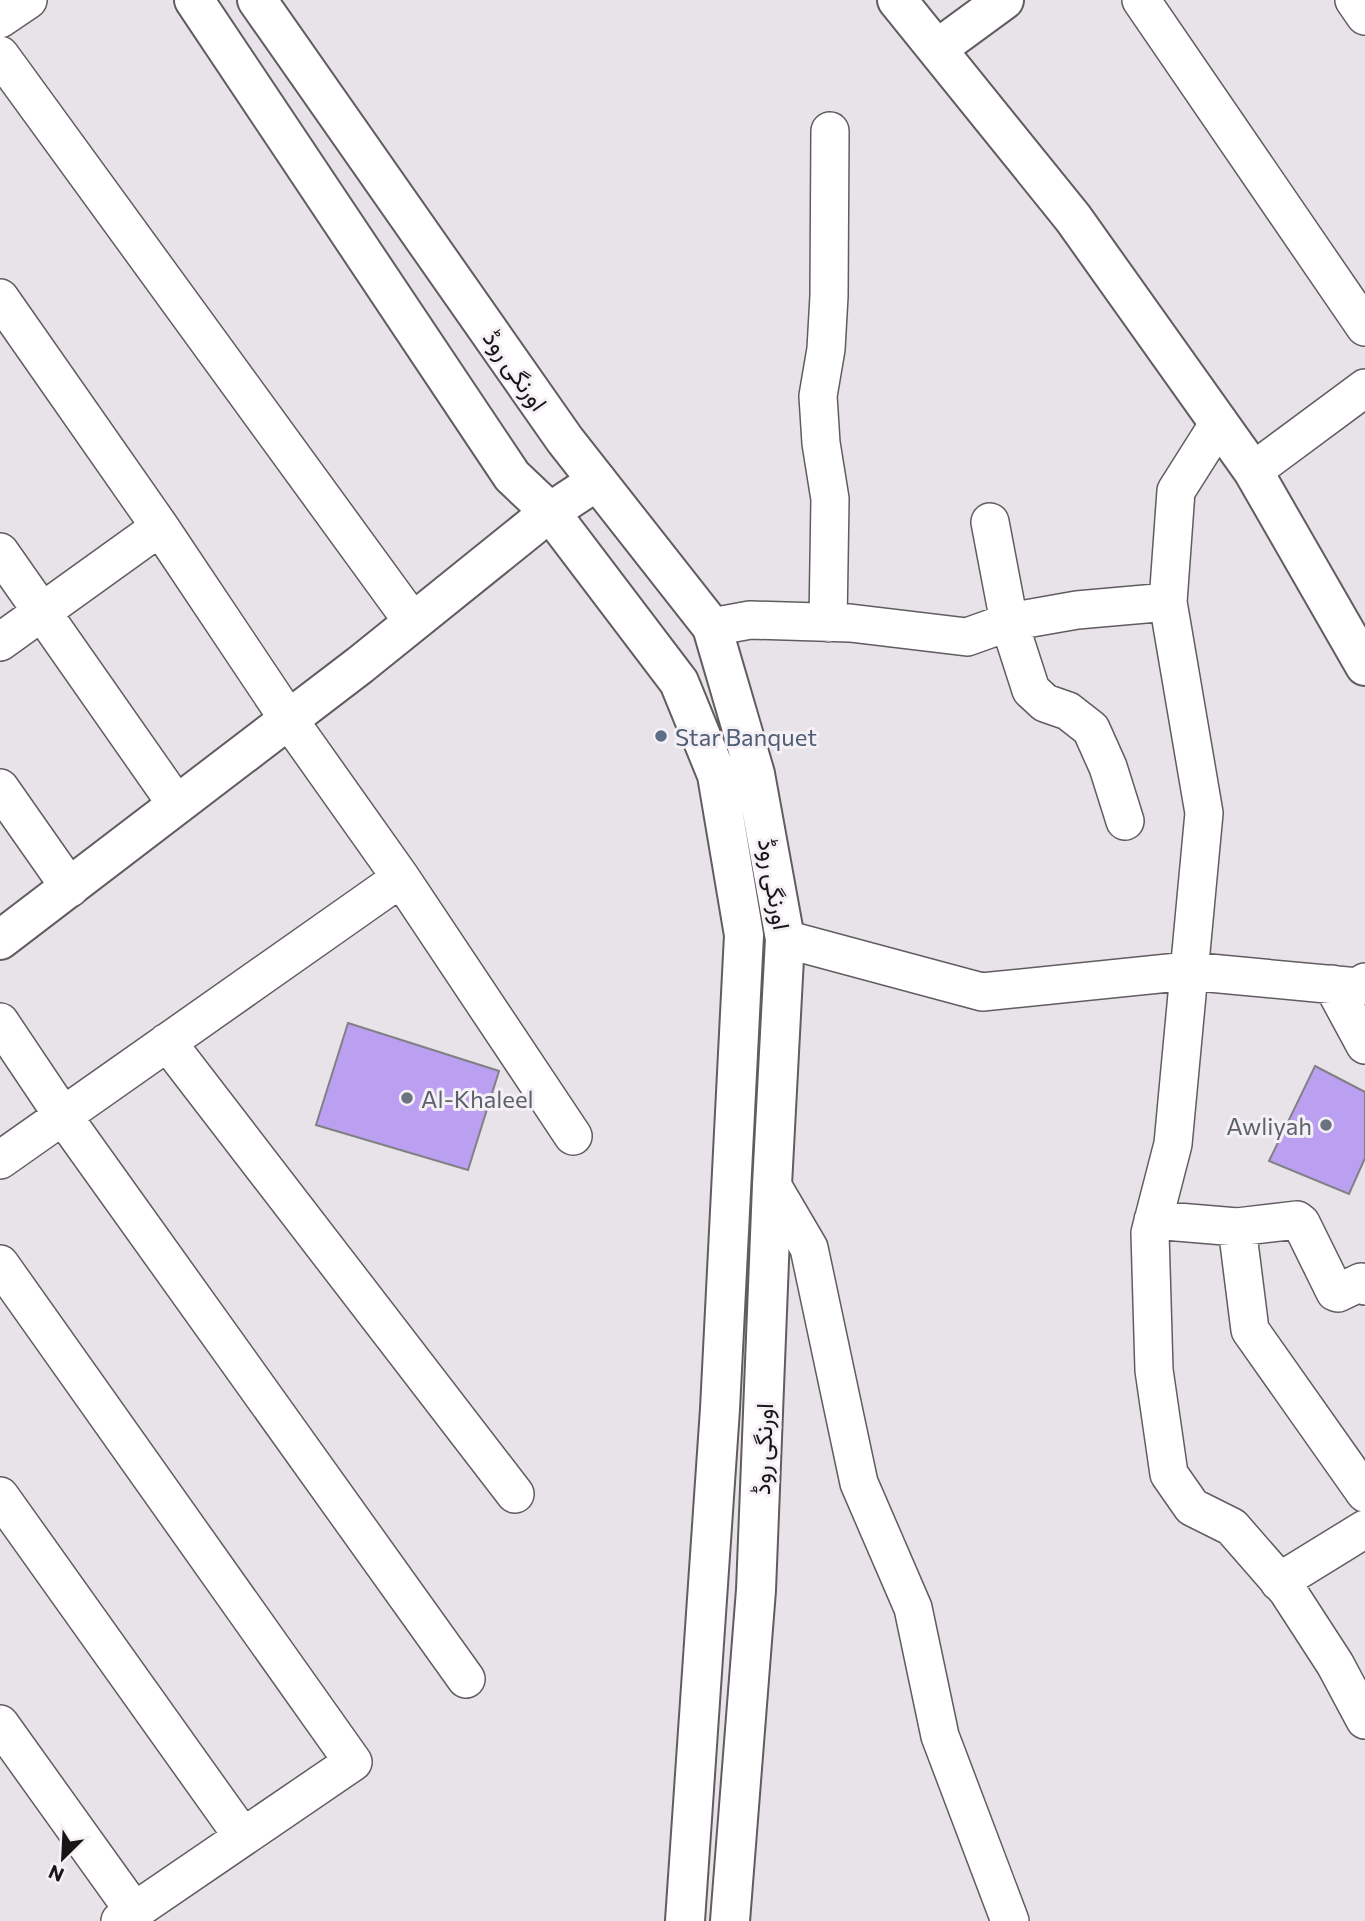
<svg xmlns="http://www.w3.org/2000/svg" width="1365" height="1921" font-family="Commissioner,Vazirmatn,sans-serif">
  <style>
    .building { fill: #bba0f1; stroke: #818085; stroke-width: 2 }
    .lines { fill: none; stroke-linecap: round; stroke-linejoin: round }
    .street-casing { stroke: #605c60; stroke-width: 40 }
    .secondary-casing { stroke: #605c60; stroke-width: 42 }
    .primary-casing { stroke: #605c60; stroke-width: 42 }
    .street { stroke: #fff; stroke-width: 37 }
    .secondary { stroke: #fff; stroke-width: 38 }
    .primary { stroke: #fff; stroke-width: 38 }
    .service-dot { fill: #5c6f8a; stroke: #f5f0f5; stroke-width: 2.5 }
    .worship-dot { fill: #6b7280; stroke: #f5f0f5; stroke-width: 2.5 }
    .labels { text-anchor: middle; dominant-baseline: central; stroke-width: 6; stroke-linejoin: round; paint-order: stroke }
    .street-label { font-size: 24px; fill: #171516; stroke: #f5f0f5 }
    .service-label { font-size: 24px; fill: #4e5e75; stroke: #f5f0f5; text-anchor: start }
    .worship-label { font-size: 24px; fill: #5b616d; stroke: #f5f0f5; text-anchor: start }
  </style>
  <rect width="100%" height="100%" fill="#e8e3e8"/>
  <path class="building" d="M348 1023 499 1071 468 1170 316 1125Z
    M1315 1066 1365 1092V1158L1349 1194 1269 1161Z"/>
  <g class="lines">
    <defs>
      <path id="street" d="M1141 0 1365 327
        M1354 0 1365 16
        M0 19 28 0
        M0 55 413 622
        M0 298 160 527 289 720 401 878 0 1160
        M1219 423 1176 491 1168 602 1204 813 1173 1144 1150 1233 1154 1370 1169 1474 1192 1507 1232 1527 1287 1590 1335 1664 1365 1720
        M1253 471 1365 388
        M990 522 1009 622 1031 690 1045 703 1068 711 1091 729 1108 767 1125 821
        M0 552 177 805
        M828 623 830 499 821 443 818 396 826 349 829 296 830 131
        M712 627 750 620 850 623 967 637 1009 622 1077 610 1168 602
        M0 642 160 527
        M0 788 70 888
        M401 878 573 1136
        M785 939 982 992 1188 971 1358 987 1365 982
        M1332 984 1365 1045
        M0 1022 63 1116 466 1679
        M167 1042 515 1494
        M772 1185 809 1248 859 1483 913 1608 940 1736 1010 1921
        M1153 1220 1237 1227 1297 1220 1301 1223 1335 1292 1338 1293 1361 1282 1365 1286
        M1237 1227 1250 1330 1365 1493
        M0 1264 353 1762 120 1921
        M0 1496 243 1837
        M1279 1582 1365 1529
        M0 1724 134 1911"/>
      <path id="secondary" d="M897 0 1073 218 1253 471 1365 666
        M937 49 1004 0
        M0 940 360 665 550 512 597 481"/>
      <path id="primary" d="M194 0 512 476 550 512 679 682 717 775 744 935 720 1409 685 1921
        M257 0 565 440 712 627 755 774 785 939 772 1185 756 1590 730 1921"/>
    </defs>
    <use href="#street" class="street-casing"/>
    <use href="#secondary" class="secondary-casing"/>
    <use href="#primary" class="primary-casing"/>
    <use href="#street" class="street"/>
    <use href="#secondary" class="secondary"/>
    <use href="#primary" class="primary"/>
  </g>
  <circle class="service-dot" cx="661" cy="736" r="7"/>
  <g class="worship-dot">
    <circle cx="407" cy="1098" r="7"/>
    <circle cx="1326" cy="1125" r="7"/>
  </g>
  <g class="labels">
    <g class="street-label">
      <text transform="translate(516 370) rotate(55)">اورنگی روڈ</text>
      <text transform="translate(775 884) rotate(80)">اورنگی روڈ</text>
      <text transform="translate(762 1449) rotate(-88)">اورنگی روڈ</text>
    </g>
    <g class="service-label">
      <text x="675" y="736">Star Banquet</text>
    </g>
    <g class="worship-label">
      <text x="421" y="1098">Al-Khaleel</text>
      <text x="1312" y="1125" text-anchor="end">Awliyah</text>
    </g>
  </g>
  <g transform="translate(63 1858) rotate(204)" stroke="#f5f0f5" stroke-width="5" paint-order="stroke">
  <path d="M0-5L12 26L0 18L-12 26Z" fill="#171516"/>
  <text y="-10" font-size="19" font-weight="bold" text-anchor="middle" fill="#171516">N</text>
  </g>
</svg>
